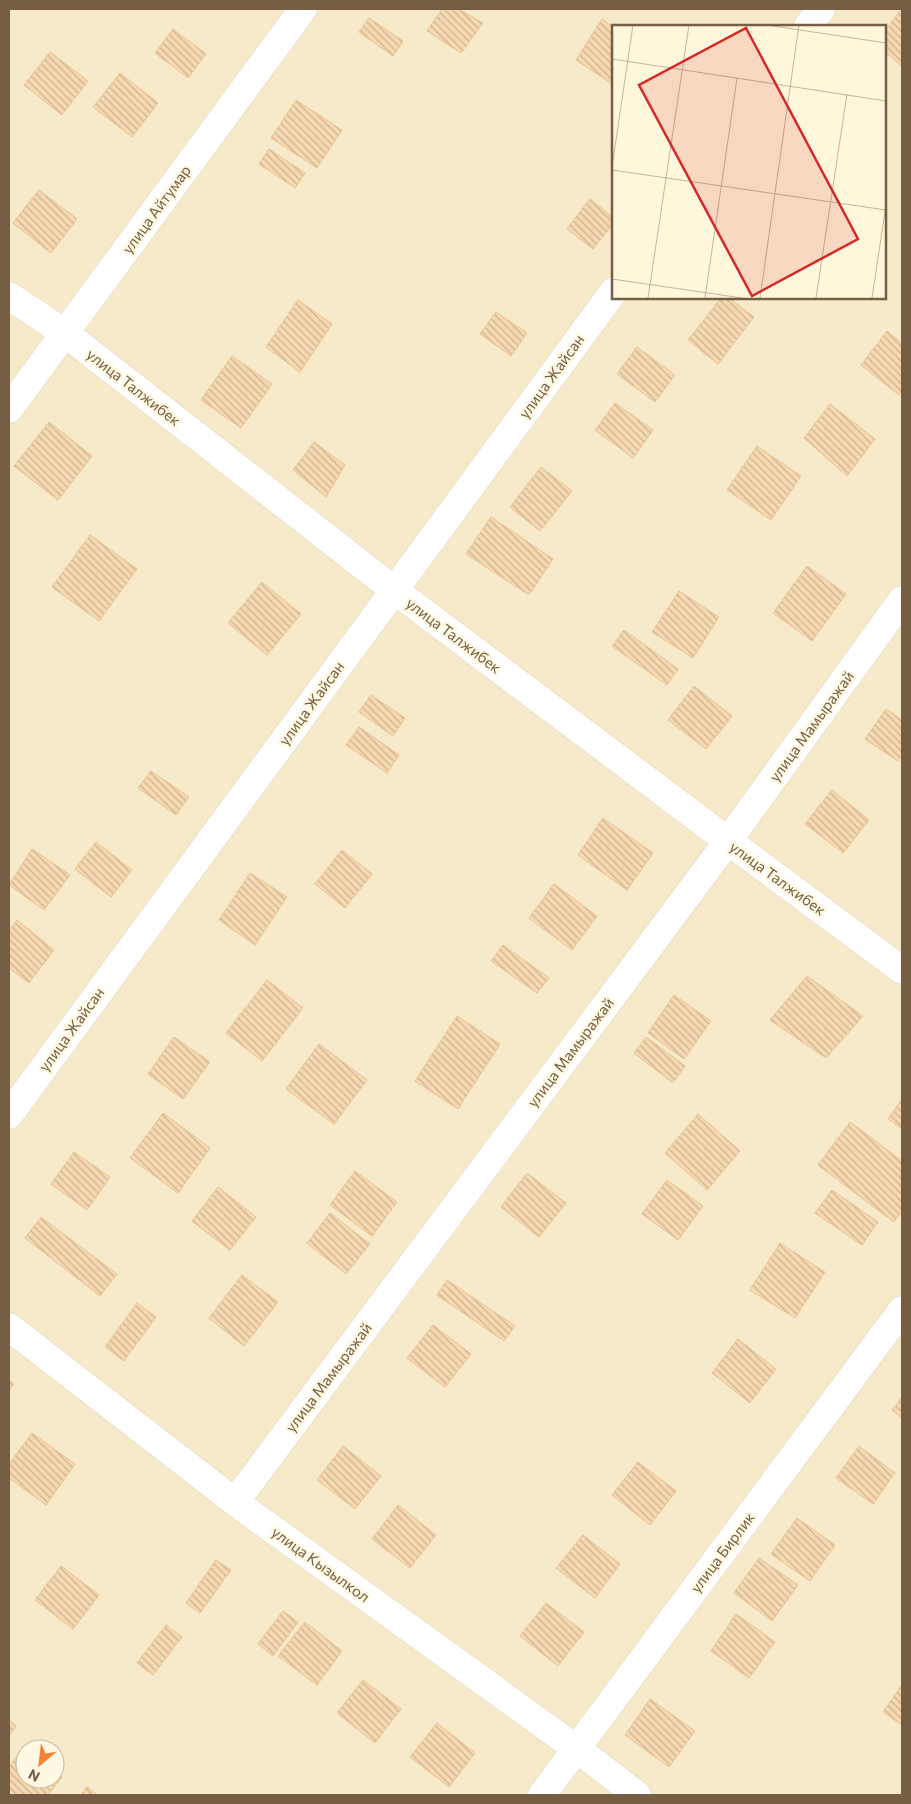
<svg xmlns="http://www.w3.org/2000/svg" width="911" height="1804" font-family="Commissioner,sans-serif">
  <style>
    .residential { fill: #f6eaca; fill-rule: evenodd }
    .building { fill: url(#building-back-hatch); stroke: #eac390 }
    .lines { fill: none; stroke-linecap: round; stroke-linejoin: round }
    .minor-casing { stroke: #e2d4b8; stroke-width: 29 }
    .minor { stroke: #fff; stroke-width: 28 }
    .labels { text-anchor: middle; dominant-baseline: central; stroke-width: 5; stroke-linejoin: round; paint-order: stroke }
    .street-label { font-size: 15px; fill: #755e43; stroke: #fff9e4 }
    .inset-road { fill: none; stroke: #c3b59a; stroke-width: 1 }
    .view { fill: #d62828; fill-opacity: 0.15; stroke: #d62828; stroke-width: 2.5 }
    .inset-edge { fill: none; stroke: #755e43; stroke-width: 2.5 }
  </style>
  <defs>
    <pattern id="building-back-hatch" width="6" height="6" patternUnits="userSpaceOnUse" patternTransform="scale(1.25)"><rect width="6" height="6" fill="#f6d9b1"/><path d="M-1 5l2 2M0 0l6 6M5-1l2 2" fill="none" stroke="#ccb392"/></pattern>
  </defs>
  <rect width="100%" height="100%" fill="#fef7dc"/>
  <path class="residential" d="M9 9H902V1795H9ZM614 26H885V298H614ZM25 1749H55V1779H25Z"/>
  <path class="building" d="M442 9H458L483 23 461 53 427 31Z
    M900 11 902 12V66L885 52V31Z
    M369 18 403 41 393 56 359 32Z
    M602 19 614 28V85L576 60Z
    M173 29 206 54 188 78 155 53Z
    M50 52 88 81 62 115 24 85Z
    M120 73 158 103 132 137 93 107Z
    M296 100 342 130 317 168 271 138Z
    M269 149 305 173 295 188 259 164Z
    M39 190 77 219 51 253 13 223Z
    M590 199 614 218V223L593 249 567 229Z
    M721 298H729L754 317 718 364 688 340Z
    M298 300 332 324 300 372 266 347Z
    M496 312 527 333 511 356 480 334Z
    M887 331 902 343V390L899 395 861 365Z
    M637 347 675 375 655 402 617 374Z
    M232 356 272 384 241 428 201 400Z
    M615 403 653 430 633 458 595 430Z
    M830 404 875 439 847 476 804 438Z
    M49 422 92 456 58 500 14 466Z
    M314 442 345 465 326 497 293 470Z
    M757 446 801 476 771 520 727 490Z
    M541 467 572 491 540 531 510 507Z
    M491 517 553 559 529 595 466 554Z
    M90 535 137 569 99 621 52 587Z
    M807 566 846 594 812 641 773 613Z
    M262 582 301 614 267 655 228 623Z
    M679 591 719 617 693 658 652 632Z
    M624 630 678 669 667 685 612 646Z
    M694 686 732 716 706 749 668 720Z
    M371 695 405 718 393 736 359 712Z
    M886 709 902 720V755L898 761 865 739Z
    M359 727 399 755 387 773 346 745Z
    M151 771 189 797 176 815 138 788Z
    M832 790 869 820 843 853 805 824Z
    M603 818 653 853 627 890 578 855Z
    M96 842 132 870 111 897 75 869Z
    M32 849 70 875 44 910 9 885Z
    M342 850 372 874 345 908 315 884Z
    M250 873 287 897 255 945 219 920Z
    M554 884 597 916 572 950 529 918Z
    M17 920 54 950 29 983 9 968V931Z
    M503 945 549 978 537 993 491 961Z
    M807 976 863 1016 826 1058 770 1020Z
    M267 980 303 1008 262 1061 226 1033Z
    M674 995 711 1021 684 1059 648 1033Z
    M457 1016 500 1044 458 1109 415 1081Z
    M174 1037 210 1062 183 1099 148 1074Z
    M646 1037 685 1066 673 1083 634 1053Z
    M319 1044 367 1080 334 1124 286 1089Z
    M902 1099V1129L888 1119Z
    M163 1113 210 1148 178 1193 130 1158Z
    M698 1114 740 1151 707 1190 665 1153Z
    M850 1122 902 1161V1211L894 1222 818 1165Z
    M74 1152 110 1177 87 1210 51 1184Z
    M355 1171 397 1202 372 1236 330 1205Z
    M527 1173 566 1203 539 1237 501 1207Z
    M667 1180 703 1206 678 1240 642 1214Z
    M218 1187 256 1217 230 1250 192 1221Z
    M832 1190 878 1222 862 1245 815 1213Z
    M330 1213 370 1244 346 1274 307 1243Z
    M41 1217 117 1274 100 1296 25 1238Z
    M780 1243 825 1272 795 1318 750 1290Z
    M242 1275 278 1302 244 1346 209 1318Z
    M447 1280 515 1326 504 1341 437 1295Z
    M137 1303 156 1317 124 1361 105 1347Z
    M433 1325 471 1354 445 1387 407 1358Z
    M738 1339 776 1369 750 1403 712 1373Z
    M9 1380 14 1384 9 1391Z
    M902 1397V1418L892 1410Z
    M32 1433 75 1464 46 1505 9 1478V1464Z
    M343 1446 381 1476 355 1509 317 1480Z
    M859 1446 895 1473 873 1504 836 1478Z
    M638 1462 676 1491 650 1525 612 1495Z
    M398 1505 436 1535 410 1568 372 1539Z
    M797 1518 835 1545 810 1581 771 1554Z
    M583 1535 620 1564 595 1598 556 1568Z
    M759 1558 798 1585 772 1621 734 1593Z
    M216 1560 231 1570 200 1613 186 1603Z
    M61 1566 99 1595 73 1629 35 1600Z
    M546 1603 584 1632 558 1666 520 1636Z
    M283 1611 298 1622 273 1656 258 1644Z
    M736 1614 775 1642 749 1678 711 1651Z
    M305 1622 342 1651 317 1685 278 1656Z
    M166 1625 182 1637 153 1675 137 1663Z
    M363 1680 401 1709 375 1743 337 1713Z
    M902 1685V1725L883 1712Z
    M650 1699 695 1731 669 1767 625 1735Z
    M9 1720 16 1726 9 1736Z
    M437 1723 475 1753 449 1787 410 1757Z
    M24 1747 26 1749H25V1779H55V1771L62 1777 48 1795H16L9 1789V1767Z
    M87 1787 98 1795H81Z"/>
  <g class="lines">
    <defs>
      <path id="minor" d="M808 26 821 9
        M9 296 65 333 394 590 728 841 902 970
        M9 409 303 9
        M9 1115 614 291
        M9 1327 235 1502 577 1749 637 1795
        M235 1502 728 841 902 600
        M542 1795 902 1310"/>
    </defs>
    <use href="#minor" class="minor-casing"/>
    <use href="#minor" class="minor"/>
  </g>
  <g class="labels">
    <g class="street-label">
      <text transform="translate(156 209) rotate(-54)">улица Айтумар</text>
      <text transform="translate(551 376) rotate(-54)">улица Жайсан</text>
      <text transform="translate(134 387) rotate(38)">улица Талжибек</text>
      <text transform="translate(454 635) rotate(37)">улица Талжибек</text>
      <text transform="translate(311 703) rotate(-54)">улица Жайсан</text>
      <text transform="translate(811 726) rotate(-54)">улица Мамыражай</text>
      <text transform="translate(778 878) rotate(36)">улица Талжибек</text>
      <text transform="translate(71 1029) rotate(-54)">улица Жайсан</text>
      <text transform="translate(570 1052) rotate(-53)">улица Мамыражай</text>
      <text transform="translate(328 1377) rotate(-53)">улица Мамыражай</text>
      <text transform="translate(722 1552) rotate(-53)">улица Бирлик</text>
      <text transform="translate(321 1564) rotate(36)">улица Кызылкол</text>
    </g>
  </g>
  <g transform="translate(612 25)">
    <rect width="274" height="274" fill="#fef7dc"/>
    <path class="inset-road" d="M155 0 274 18M0 34 274 76M0 142 21 0M0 145 274 185M0 254 130 273M36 273 77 0M93 273 125 53M148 273 187 0M204 273 235 69M260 273 274 180"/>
    <path class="view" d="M134 3 246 214 140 271 27 60Z"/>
    <rect width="274" height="274" class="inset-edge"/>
  </g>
  <rect width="911" height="1804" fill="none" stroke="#755e43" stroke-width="20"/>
  <g transform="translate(40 1764) rotate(208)"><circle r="24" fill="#fff9e4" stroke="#c8bba4"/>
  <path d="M0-4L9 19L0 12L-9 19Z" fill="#f48335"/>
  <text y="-8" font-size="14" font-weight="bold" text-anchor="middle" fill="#755e43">N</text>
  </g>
</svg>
